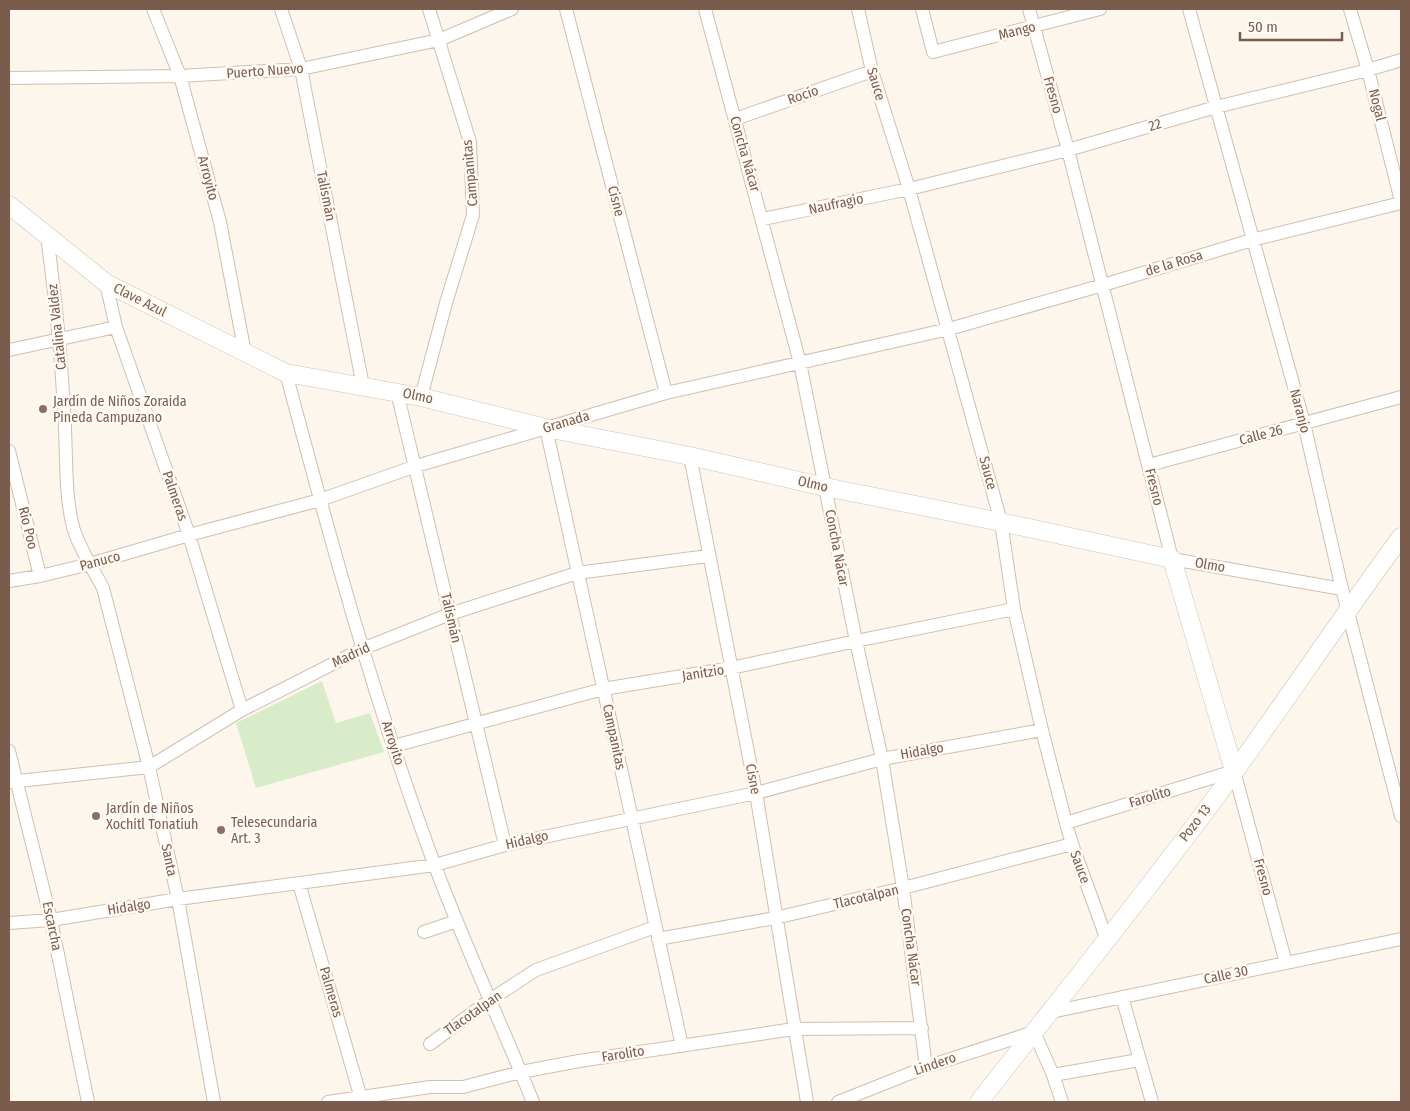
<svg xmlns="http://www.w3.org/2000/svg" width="1410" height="1111" font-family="'Fira Sans Condensed',sans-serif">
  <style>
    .green { fill: #d8ecc9 }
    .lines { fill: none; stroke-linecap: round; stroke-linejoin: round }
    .street-casing { stroke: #d1beb0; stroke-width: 14 }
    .secondary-casing { stroke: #d6c0b0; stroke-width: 19 }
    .street { stroke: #fff; stroke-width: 12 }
    .secondary { stroke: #fff; stroke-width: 18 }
    .education-dot { fill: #8d6e63; stroke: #fffaf3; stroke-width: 2 }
    .labels { text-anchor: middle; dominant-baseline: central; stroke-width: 5; stroke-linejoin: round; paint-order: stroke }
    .street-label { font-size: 14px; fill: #7a5c4d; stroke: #fffaf3 }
    .education-label { font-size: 14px; fill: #785e54; stroke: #fffaf3; text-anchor: start }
  </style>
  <rect width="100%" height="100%" fill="#fdf6ec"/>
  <path class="green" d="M322 681 336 723 370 713 384 752 256 788 236 723Z"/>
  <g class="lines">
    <defs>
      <path id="street" d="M153 9 180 76 220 222 245 353
        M281 9 301 69 363 386
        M566 9 666 393
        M705 9 800 363 856 641 882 759 903 888 926 1067
        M858 9 872 71 909 189 1001 522 1014 609 1042 730 1066 823 1072 844 1107 940
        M922 9 933 52 1100 9
        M1029 9 1068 150 1172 559 1342 589
        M1189 9 1304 423 1342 589 1401 816
        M1350 9 1368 70 1401 201
        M9 78 180 76 301 69 439 40 512 9
        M735 119 872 71
        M763 219 909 189 1068 150 1216 107 1368 70 1401 60
        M47 236C55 294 61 352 64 410 67 448 64 491 73 527 79 548 93 569 103 588L149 767 178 899 214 1102
        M106 283 116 327 189 535 242 710
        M9 350 116 327
        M286 373C330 538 375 705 435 866 465 946 501 1023 533 1102
        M397 392 505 845
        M421 397 446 303 473 215 470 142 429 9
        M546 428 682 1046
        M9 451 40 576
        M690 456 756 793 807 1102
        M1149 465 1401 397
        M9 581 40 576 90 564 189 535 320 500 416 466 666 393 949 329 1103 285 1252 240 1401 203
        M394 746 603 689 731 668 856 641 1014 609
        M9 751 51 920 88 1102
        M9 782 149 767 242 710 362 649 450 614 577 573 708 556
        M1066 823 1234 771 1286 963
        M299 883 362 1102
        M9 923 51 920 178 899 435 865 505 845 756 793 882 759 1042 730
        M424 932 457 921
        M658 939 775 918 903 888 1072 844
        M1122 997 1152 1102
        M1051 1012 1401 939
        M430 1044 490 1000 536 970 655 927
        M1053 1075 1139 1060
        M328 1102 430 1087H463L521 1072 579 1061 794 1029 922 1028
        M838 1102 926 1067 1034 1032 1053 1075 1062 1102"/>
      <path id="secondary" d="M9 205 106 283 286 373 421 397 546 428 690 456 825 487 1001 522 1172 559 1234 771
        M979 1102C1065 992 1153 884 1235 771 1291 693 1344 614 1401 537"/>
    </defs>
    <use href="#street" class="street-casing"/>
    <use href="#secondary" class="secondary-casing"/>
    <use href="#street" class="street"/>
    <use href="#secondary" class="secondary"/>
  </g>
  <g class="education-dot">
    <circle cx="43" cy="409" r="5"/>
    <circle cx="96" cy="816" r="5"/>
    <circle cx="221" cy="830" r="5"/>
  </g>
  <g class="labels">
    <g class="street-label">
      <text transform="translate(1017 31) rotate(-14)">Mango</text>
      <text transform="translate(265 71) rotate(-4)">Puerto Nuevo</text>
      <text transform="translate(876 84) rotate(73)">Sauce</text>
      <text transform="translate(803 95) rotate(-19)">Rocío</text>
      <text transform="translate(1053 95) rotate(74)">Fresno</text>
      <text transform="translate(1377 105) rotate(76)">Nogal</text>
      <text transform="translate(1155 125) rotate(-16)">22</text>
      <text transform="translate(745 154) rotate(74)">Concha Nácar</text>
      <text transform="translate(470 173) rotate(-95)">Campanitas</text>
      <text transform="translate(208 178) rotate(75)">Arroyito</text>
      <text transform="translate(326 196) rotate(79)">Talismán</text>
      <text transform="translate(616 201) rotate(75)">Cisne</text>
      <text transform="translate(836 204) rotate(-12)">Naufragio</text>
      <text transform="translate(1174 263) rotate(-17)">de la Rosa</text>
      <text transform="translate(140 300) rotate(27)">Clave Azul</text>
      <text transform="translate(57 327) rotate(-96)">Catalina Valdez</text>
      <text transform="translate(418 396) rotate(12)">Olmo</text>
      <text transform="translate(1300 411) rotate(75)">Naranjo</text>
      <text transform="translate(566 422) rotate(-16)">Granada</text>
      <text transform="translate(1261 435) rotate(-15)">Calle 26</text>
      <text transform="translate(988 473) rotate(75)">Sauce</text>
      <text transform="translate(813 484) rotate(13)">Olmo</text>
      <text transform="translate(1154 487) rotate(76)">Fresno</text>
      <text transform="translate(175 496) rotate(71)">Palmeras</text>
      <text transform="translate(28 528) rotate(76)">Río Poo</text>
      <text transform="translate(837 548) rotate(79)">Concha Nácar</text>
      <text transform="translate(100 561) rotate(-15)">Panuco</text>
      <text transform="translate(1210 565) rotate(10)">Olmo</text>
      <text transform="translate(451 618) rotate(77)">Talismán</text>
      <text transform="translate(351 655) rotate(-25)">Madrid</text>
      <text transform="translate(703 673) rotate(-9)">Janitzio</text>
      <text transform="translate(614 737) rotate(78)">Campanitas</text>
      <text transform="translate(393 743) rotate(72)">Arroyito</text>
      <text transform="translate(922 751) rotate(-10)">Hidalgo</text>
      <text transform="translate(753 779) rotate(79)">Cisne</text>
      <text transform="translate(1150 797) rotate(-17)">Farolito</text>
      <text transform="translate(1195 823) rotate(-53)">Pozo 13</text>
      <text transform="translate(527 840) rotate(-13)">Hidalgo</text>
      <text transform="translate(169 860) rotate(78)">Santa</text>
      <text transform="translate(1080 867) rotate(70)">Sauce</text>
      <text transform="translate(1263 877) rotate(75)">Fresno</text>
      <text transform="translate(866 897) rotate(-13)">Tlacotalpan</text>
      <text transform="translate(129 907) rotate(-9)">Hidalgo</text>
      <text transform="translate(52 926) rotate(78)">Escarcha</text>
      <text transform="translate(911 947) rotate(82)">Concha Nácar</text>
      <text transform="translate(1226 975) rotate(-12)">Calle 30</text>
      <text transform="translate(331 992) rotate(74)">Palmeras</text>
      <text transform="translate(473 1013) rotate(-35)">Tlacotalpan</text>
      <text transform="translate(623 1054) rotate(-9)">Farolito</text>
      <text transform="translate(935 1064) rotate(-19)">Lindero</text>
    </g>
    <g class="education-label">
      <text x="53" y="401">Jardín de Niños Zoraida<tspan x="53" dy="16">Pineda Campuzano</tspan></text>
      <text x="106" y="808">Jardín de Niños<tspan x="106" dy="16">Xochitl Tonatiuh</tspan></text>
      <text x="231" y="822">Telesecundaria<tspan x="231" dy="16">Art. 3</tspan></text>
    </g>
  </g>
  <rect width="1410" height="1111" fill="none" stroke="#7a5c4d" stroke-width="20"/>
  <path d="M1240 32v8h102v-8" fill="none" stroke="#7a5c4d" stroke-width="2.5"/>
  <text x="1248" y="32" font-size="15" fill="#7a5c4d" stroke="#fffaf3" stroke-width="4" paint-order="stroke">50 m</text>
</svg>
